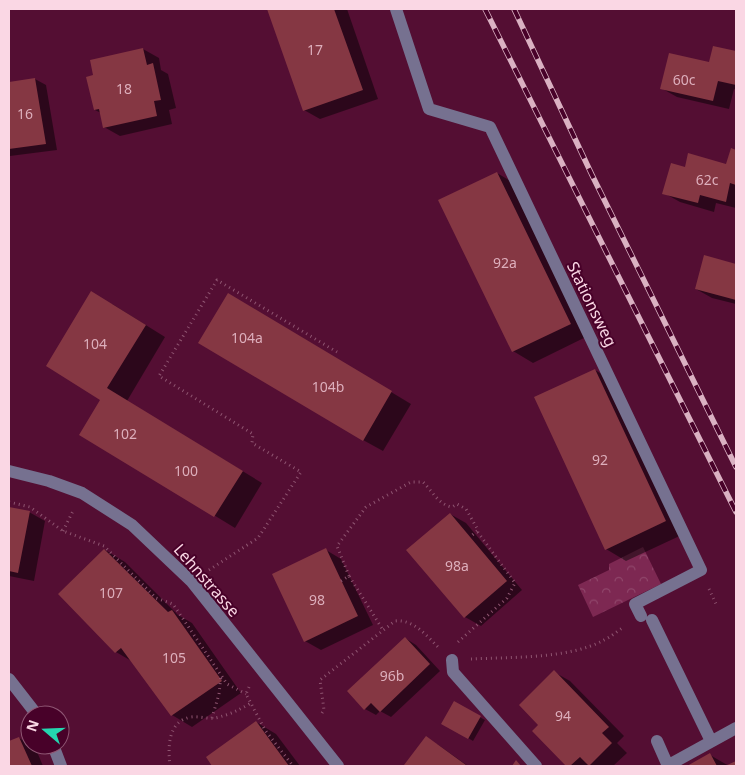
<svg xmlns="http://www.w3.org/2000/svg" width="745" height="775" font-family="'Noto Sans',sans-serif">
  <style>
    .park { fill: url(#park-crowns) }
    .shadow { fill: #0007 }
    .building { fill: #853743 }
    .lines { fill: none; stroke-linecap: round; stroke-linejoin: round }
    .path { stroke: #8f5571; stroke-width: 3; stroke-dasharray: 1 4; stroke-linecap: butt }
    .minor { stroke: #767190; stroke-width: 12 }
    .rail-casing { stroke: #dab1c2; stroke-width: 5.5 }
    .rail { stroke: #480129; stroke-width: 4; stroke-dasharray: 11; stroke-linecap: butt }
    .labels { text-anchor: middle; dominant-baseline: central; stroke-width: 4; stroke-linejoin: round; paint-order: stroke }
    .number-label { font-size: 14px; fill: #ddafbc }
    .street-label { font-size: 16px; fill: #fad7e4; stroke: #480129 }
  </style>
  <defs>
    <pattern id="park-crowns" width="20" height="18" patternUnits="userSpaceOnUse" patternTransform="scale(1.25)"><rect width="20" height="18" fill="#7d2852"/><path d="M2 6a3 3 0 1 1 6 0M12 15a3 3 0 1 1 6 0" fill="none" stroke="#90466b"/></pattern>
  </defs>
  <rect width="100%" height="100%" fill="#540e33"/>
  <path class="park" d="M643 547 661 584 593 617 578 585 609 570V564Z"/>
  <path class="shadow" d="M269 9H347L378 99 320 119 304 110Z
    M714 47 736 52V90L734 89 729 109 677 97 661 88 710 64Z
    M143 49 159 58 161 70 168 74 176 108 169 110 172 124 120 136 104 127 101 113 95 110 94 76Z
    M35 79 46 85 57 150 10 156 9 83Z
    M731 150 736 151V208L716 203 714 212 680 202 664 193 685 168 727 165Z
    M497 173 517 185 590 335 533 363 513 351Z
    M705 257 736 265V304L712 298 696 289Z
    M112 304 165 337 127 401 262 483 235 528 81 434 102 399Z
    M248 306 411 404 383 451 363 440Z
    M595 370 615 382 686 533 626 561 606 549Z
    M9 508 29 512 45 521 34 581 9 576Z
    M450 514 466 523 522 590 481 626 465 617Z
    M105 550 125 562 178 615 192 623 241 693 192 727 172 715 133 662 116 652Z
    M326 550 341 559 373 625 321 650 305 641Z
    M405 638 416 645 440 671 391 717 380 711 376 715 365 709Z
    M554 672 570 681 624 736 617 743 627 753 613 766H568L534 731 540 725Z
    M454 703 485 720 473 741 443 723Z
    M256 722 276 734 300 766H214L208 757Z
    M19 738 35 747 43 766H9V743Z
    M437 744 468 766H408L406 765Z
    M710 755 729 766 736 763V766H689Z"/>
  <path class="building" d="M267 9H334L363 90 303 111Z
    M713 46 736 51V85L718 81 713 101 660 89 669 53 709 62Z
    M143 48 147 65 153 63 161 100 154 101 157 116 103 128 99 109 94 110 86 77 93 75 90 60Z
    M35 78 46 144 9 149V82Z
    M731 148 736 150V185L730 183 726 202 700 195 698 203 662 194 671 163 685 167 688 153 726 164Z
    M497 172 571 324 512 352 438 200Z
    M704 255 736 264V300L695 289Z
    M91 291 146 325 107 388 243 471 214 517 79 435 100 400 46 366Z
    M228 293 392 391 363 441 198 343Z
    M595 369 666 521 605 550 534 397Z
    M9 507 30 511 18 573 9 571Z
    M450 513 507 581 464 618 406 550Z
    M326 548 358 616 304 642 272 574Z
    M104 549 168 612 172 610 222 681 171 716 121 648 115 653 58 594Z
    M405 637 430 664 380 712 371 703 364 710 347 691Z
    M554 670 609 727 602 733 612 743 589 766 580 757 570 766H566L532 731 538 725 519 705Z
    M454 701 481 716 468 739 441 724Z
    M256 721 289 766H212L206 757Z
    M426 736 466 765 465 766 404 765Z
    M19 737 32 766H9V741Z
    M710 753 717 766H687Z
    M516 760 521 766H512Z
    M736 761V766H725Z"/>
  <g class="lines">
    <path class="path" d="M9 502 30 507 63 531 104 546 156 598 173 604 227 684 246 694
      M63 531 73 511
      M209 570 258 538 301 472 252 443 253 434 159 376 217 280 337 352
      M349 576 337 546 366 507 411 482H423C432 491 439 505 452 507L457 504 466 509 478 530 470 537
      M341 581 349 576 383 630
      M709 589 717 606
      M458 642 507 598 515 583 477 531
      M471 659C511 657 570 659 604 640 611 637 617 631 624 627
      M249 687 246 694 265 730 293 766
      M322 713 324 710 320 680 395 621C413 619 426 635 438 647
      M212 718 219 694 221 675
      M170 766C168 749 167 721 191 717 199 716 207 719 215 718 229 715 239 710 251 703"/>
    <path class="minor" d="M396 9 429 109 490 127 701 570 635 604 641 616
      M9 471 49 481 82 493 132 525 192 582 338 766
      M652 620 711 741
      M452 660 453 672 536 766
      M9 679 37 715
      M657 741 668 766
      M53 745 61 766
      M667 766 736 728"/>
    <defs>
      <path id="rail" d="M485 9 736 512
        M514 9 592 175 736 467"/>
    </defs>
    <use href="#rail" class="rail-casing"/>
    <use href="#rail" class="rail"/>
  </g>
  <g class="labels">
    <g class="number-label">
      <text x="315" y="49">17</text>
      <text x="684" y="79">60c</text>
      <text x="124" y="88">18</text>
      <text x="25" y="113">16</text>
      <text x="707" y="179">62c</text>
      <text x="505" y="262">92a</text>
      <text x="247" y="337">104a</text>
      <text x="95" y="343">104</text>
      <text x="328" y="386">104b</text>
      <text x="125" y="433">102</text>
      <text x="600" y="459">92</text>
      <text x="186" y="470">100</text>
      <text x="457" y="565">98a</text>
      <text x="111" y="592">107</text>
      <text x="317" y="599">98</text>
      <text x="174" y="657">105</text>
      <text x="392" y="675">96b</text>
      <text x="563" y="715">94</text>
    </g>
    <g class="street-label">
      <text transform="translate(592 304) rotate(64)">Stationsweg</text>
      <text transform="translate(207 580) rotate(49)">Lehnstrasse</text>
    </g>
  </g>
  <rect width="745" height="775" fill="none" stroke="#fad7e4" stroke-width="20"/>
  <g transform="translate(45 730) rotate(289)"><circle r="24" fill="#480129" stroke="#8f5774"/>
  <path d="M0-4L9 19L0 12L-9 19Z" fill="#24d5af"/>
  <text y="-8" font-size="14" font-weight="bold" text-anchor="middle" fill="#fad7e4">N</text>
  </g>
</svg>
